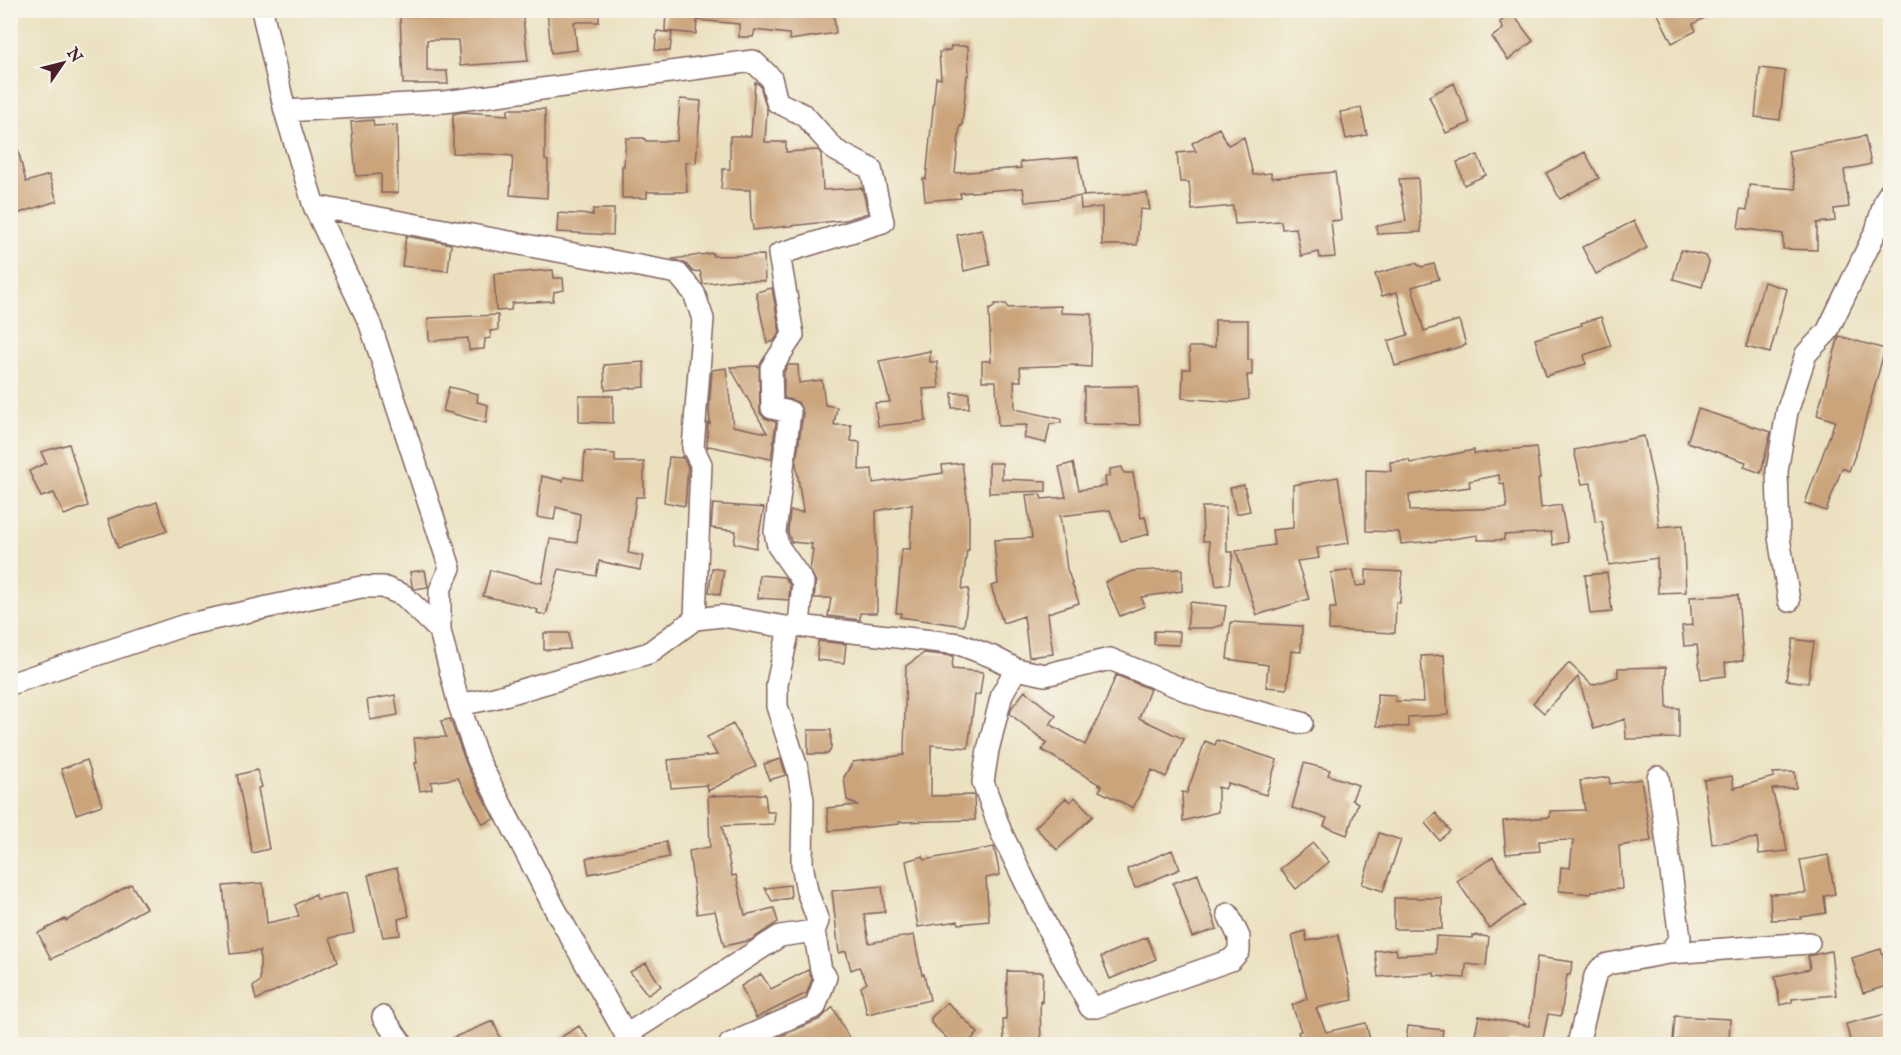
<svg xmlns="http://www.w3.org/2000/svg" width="1901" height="1055" font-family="'IM FELL English',serif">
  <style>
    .building { fill: #cba47b; fill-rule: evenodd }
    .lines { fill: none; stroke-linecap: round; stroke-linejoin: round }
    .minor-casing { stroke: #82635f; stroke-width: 24 }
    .minor { stroke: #fff; stroke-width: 21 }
  </style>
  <rect width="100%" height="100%" fill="#f7f3e8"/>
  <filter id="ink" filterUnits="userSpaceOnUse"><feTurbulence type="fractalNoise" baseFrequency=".0167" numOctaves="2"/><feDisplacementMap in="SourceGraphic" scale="12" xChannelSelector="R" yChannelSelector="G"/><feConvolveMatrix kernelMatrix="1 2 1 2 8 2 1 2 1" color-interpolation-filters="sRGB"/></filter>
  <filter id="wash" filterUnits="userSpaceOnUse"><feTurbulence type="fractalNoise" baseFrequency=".008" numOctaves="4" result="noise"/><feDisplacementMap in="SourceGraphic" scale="24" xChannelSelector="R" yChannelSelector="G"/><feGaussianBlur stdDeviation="1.35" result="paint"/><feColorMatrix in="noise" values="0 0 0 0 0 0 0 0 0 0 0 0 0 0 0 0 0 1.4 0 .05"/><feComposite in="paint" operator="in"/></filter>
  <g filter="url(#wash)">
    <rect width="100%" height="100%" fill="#ebe1c0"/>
    <g id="blocks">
      <path class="building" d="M522 10 528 61 460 66 458 40H427V71H447L448 84H403L400 16H439V19Z
        M547 10H599V22H574L577 50 551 53Z
        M666 10H833L836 33 790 40 789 34 755 30 753 37H739V24L697 20 696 34 665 31Z
        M1656 10H1719L1693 24 1696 31 1672 43Z
        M1512 13 1533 41 1508 60 1492 37 1503 29 1500 22Z
        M657 31 672 33 670 51 655 50Z
        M951 46H968L969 75H967L962 126H960L955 173 1021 168 1020 162 1078 157 1084 196 1025 202 1023 188 960 193 961 198 925 201 923 179H926L936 78 941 79 939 52 950 50Z
        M1760 68 1785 71 1780 120 1755 117Z
        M755 82 760 85 767 110 765 142H786V152L818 150 821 154 823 190 862 188 868 213 845 220 753 230 752 220H751L750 190 721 189 723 169H730V136H751Z
        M1454 83 1470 123 1446 133 1429 96Z
        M680 99 701 101 696 163 686 162 687 192H647V198H622V166H624L626 138H644L646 141H677Z
        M1361 108 1367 135 1346 139 1340 112Z
        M508 109H545V160L548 161 547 198 510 195 513 156 489 154 453 153V114L463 112 508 115Z
        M373 120 374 126 397 125 398 193H381V174L356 176 351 122Z
        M1219 128 1228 145 1244 137 1253 175 1271 173V178L1335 172 1341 220 1331 221 1335 257 1320 258 1319 252 1301 256 1296 228 1282 229 1281 221 1235 224 1233 206 1192 210 1189 182H1180L1177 153 1196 151 1192 143Z
        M1865 136 1871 164 1844 170 1849 207 1834 209 1835 221 1817 223V250L1783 249V234L1738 228 1741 209 1747 210 1749 185 1796 189 1788 151Z
        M15 138 26 182 49 175 57 201 10 216V139Z
        M1585 152 1599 178 1560 199 1546 173Z
        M1478 155 1486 175 1464 185 1457 162Z
        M1418 178 1421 232 1377 234 1376 226 1406 221 1399 179Z
        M1147 193 1150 210 1140 209 1137 245H1102V207L1081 209 1080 196Z
        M593 209H614L613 235 557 232 558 213 593 215Z
        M1634 221 1647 248 1596 274 1582 247Z
        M982 229 990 265 964 271 957 235Z
        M406 236 451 244 448 271 402 266Z
        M1681 250 1706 256 1709 262 1702 287 1673 279Z
        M713 253V256L764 255 765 281 737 280 703 284 700 271 693 272 686 264 673 259Z
        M1415 263 1422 267 1434 264 1439 279 1412 287 1424 331 1459 320 1466 345 1395 366 1388 341 1408 335 1397 292 1382 296 1375 274Z
        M553 270 554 278H563L564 290 554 292 553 301 512 303 511 310 496 311 494 274Z
        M1764 282 1787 289 1770 353 1746 347Z
        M772 288 780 332 774 341 767 343 756 292Z
        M995 304H1006L1008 308 1061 306V313L1092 314 1091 367 1076 366 1077 365 1020 367 1021 381H1014L1015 409 1061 419V423L1050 424 1046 443 1024 438 1027 425 998 426 996 381H982V361H991L989 310 994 307Z
        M498 315V330L490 331 491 338 485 339 484 349 469 350 468 338 429 341 428 318Z
        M1601 317 1611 346 1584 355 1586 364 1546 376 1535 339 1582 325 1581 323Z
        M1215 320H1248V360H1252V375H1247L1249 399 1233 402 1182 398 1183 369H1190L1189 347H1215Z
        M1839 336 1885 349 1858 447 1849 471 1842 468 1826 511 1805 503 1835 421 1817 415Z
        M930 351V362H937L939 388 923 389 926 421 878 426 875 403 890 402 879 361Z
        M644 362 645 387 605 390 604 365Z
        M788 365H798L799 383 822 380 825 405 837 407 834 425H851V441L860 442 859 470 872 469 873 483 943 473 942 465 962 463 969 512V550H967L962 589H969L964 626 900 617 901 613H896L902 549H910L912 504 876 511 877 613H860V620L828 616 831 598H814L816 582 810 570 813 549H811L812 544 791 542 788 531 790 511 803 512 796 463 803 413 798 402 784 398V372Z
        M759 366 760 413 765 418 776 422 771 459 709 446 707 448 708 423 710 424 709 409 712 370 726 368 733 426 767 433 730 367Z
        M1138 386 1140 425 1084 424V387Z
        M449 387 478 394 477 402 488 405 486 423 443 411Z
        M952 393H969V408H952Z
        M579 396H613V423L579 422Z
        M1698 409 1771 432 1761 473 1744 467 1746 462 1687 442Z
        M1644 436 1655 489 1659 527 1683 525 1686 592 1658 593 1657 558 1609 565 1602 521 1595 522 1591 483 1582 484 1574 450Z
        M69 444 88 506 64 515 54 493 41 497 29 471 46 463 41 452Z
        M1536 447 1540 478 1538 479 1541 508 1561 505 1568 542 1553 545 1551 532 1504 535V540H1478V535L1431 542V541L1401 544 1399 532 1366 531V470L1391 471 1390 462 1409 460 1410 463 1474 450V454ZM1499 475 1500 484 1504 483 1507 508 1410 511 1409 495 1470 487 1469 481Z
        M585 451 615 454V462H644V497H636L628 553 643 556 640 570 599 561 596 576 559 569 546 615 537 613 538 610 519 604 483 596 490 570 542 583 550 539 577 543 580 514 556 507 554 520 537 517 542 476 563 481 564 477 583 480Z
        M682 455 688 467 685 506 664 502 669 457 682 458Z
        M989 463H1002V479L1046 481V491L989 493Z
        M1073 463 1079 490 1106 486 1105 477 1110 476V469L1122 467 1124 473H1133L1141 518 1145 517 1149 534 1121 541 1110 510 1060 516 1067 569 1079 603 1048 613 1053 654 1029 657 1024 616 1003 623 991 586 998 584 994 540 1032 538 1026 495 1040 494 1042 499 1066 497 1059 467Z
        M1338 477 1349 543 1317 548 1319 558 1297 561 1309 599 1257 615 1236 551 1274 545 1272 530 1293 528V485Z
        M1244 485 1250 511 1236 514 1230 488Z
        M157 502 167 531 118 548 108 519Z
        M713 504 764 508 756 548 734 543 736 531 711 528Z
        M1202 507H1226L1227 552H1233L1229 584 1216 586 1209 541H1203Z
        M712 568 724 570 720 595 709 592Z
        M1182 569V591L1141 597 1145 606 1120 616 1105 582 1133 571Z
        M425 570 428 587 415 589 412 586 410 572Z
        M1353 570 1356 586 1366 585V570L1402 572 1400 603 1396 602 1395 633 1329 630 1330 608H1336L1331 573Z
        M1607 573 1612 612 1590 614 1585 575Z
        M759 575 784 577 790 585 789 600 758 598Z
        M1738 595 1743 660 1725 663 1726 676 1701 679 1697 645 1684 646 1682 626 1692 625 1690 597Z
        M1190 602 1226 606 1223 625 1212 628H1187Z
        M1231 622 1302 626 1301 652 1291 651 1287 689 1266 687 1268 665 1227 659Z
        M1154 631 1180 632 1179 645 1154 644Z
        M544 633H569L570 649 544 650Z
        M1793 639 1814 642 1808 683 1786 680Z
        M818 641 846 644 844 663 817 660Z
        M924 653 953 656 952 669 983 672 980 694 975 695 968 748 931 745V796L974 795 975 820 899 822V824L829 831 827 808 857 805 847 800 844 777 853 762 904 755 906 666Z
        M1444 655 1448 715 1408 717V727L1377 726V694L1395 695V701L1424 702 1421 656Z
        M1569 663 1592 685 1618 677V668L1666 667 1667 708H1679V738L1626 739 1625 719 1594 729 1578 677 1544 713 1533 703Z
        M1116 675 1150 689 1139 718 1184 739 1166 777 1152 770 1133 808 1099 791 1102 786 1042 750 1047 743 1010 714 1012 707 1025 691 1056 716 1050 724 1085 745 1104 706Z
        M395 695 398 715 370 720 367 700Z
        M450 719 467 766 494 819 483 824 458 778 431 782 432 789 420 791 415 763H417L414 738 446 737 441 721Z
        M733 724 756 766 708 791 707 785 671 788 668 760 717 755 707 737Z
        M808 730H831V749L828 754H808Z
        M1217 740 1277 760 1266 795 1228 783 1225 789 1218 787V812L1183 821 1182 792 1187 793 1205 741 1215 745Z
        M781 759 786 775 769 780 764 764Z
        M87 760 102 805 76 814 61 769Z
        M1304 763 1330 770 1328 775 1358 785 1352 800 1358 803 1347 835 1324 826 1327 818 1292 808Z
        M257 770 262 787 258 788 269 849 252 853 237 775Z
        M1795 772 1796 788 1772 789 1783 832H1784L1787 851 1759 854 1757 838 1712 844 1704 780 1732 776 1734 788 1774 777 1773 773Z
        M1609 777 1610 784 1641 779 1651 841 1619 846 1622 889 1592 891 1591 894 1559 891 1561 867 1570 868 1573 840 1539 841 1540 851 1506 854 1503 821 1550 817V811L1585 810 1580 781Z
        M765 794 767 812H775L774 824 722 826 732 876 736 875 745 915 774 908 778 922 751 940 724 946 715 911 697 914 689 851 710 847 708 796Z
        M1075 797 1093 816 1057 850 1035 827 1066 798 1070 802Z
        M1436 813 1450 831 1439 840 1425 823Z
        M1379 833 1401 840 1383 891 1362 884Z
        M666 842 669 857 589 874 586 858Z
        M1313 843 1329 862 1296 889 1280 869Z
        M994 847 1000 875 986 878 989 921 959 924 958 921 918 927 906 861 923 856 924 860Z
        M1172 850 1180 869 1135 888 1127 869Z
        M1828 855 1835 894 1824 896 1826 913 1801 917V919L1771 920 1770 894 1806 893 1800 860Z
        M1493 857 1524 905 1489 928 1457 881Z
        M397 868 409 916 398 919 400 935 383 937 368 875Z
        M1198 874 1217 929 1192 937 1173 883Z
        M263 883 267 923 299 916 295 905 315 894 317 899 346 893 354 933 330 938 338 961 256 1000 253 987 260 981V951L230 954 223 886Z
        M131 884 146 908 86 942 51 959 38 933 65 919 66 921Z
        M790 885 791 898 772 901 765 888Z
        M882 886 885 912 864 914 869 943 914 935 922 975 924 974 930 1000 867 1014 861 987 867 983 859 967 851 970 846 951 839 953 832 891Z
        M1394 898H1442V929H1394Z
        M1305 931 1307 941 1338 935 1353 1000 1316 1008 1326 1032 1366 1023 1371 1044H1296L1295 1039 1300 1038 1298 1032 1301 1031 1292 1005 1307 999 1292 935Z
        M1473 935 1489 937 1486 966 1466 964 1465 978 1434 976V973L1378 977 1375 951 1396 949 1397 955 1435 953 1436 936 1473 938Z
        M1147 937 1156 959 1110 979 1101 957Z
        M1881 949 1884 959 1890 956V985L1863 993 1852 958Z
        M1831 951 1836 995 1792 999V1002L1780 1005 1775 976 1810 969 1808 956Z
        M1537 957 1573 962 1570 975H1567L1561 1016 1548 1014 1542 1044H1526L1510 1041V1044H1473L1479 1016 1529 1026Z
        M646 963 661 986 648 995 630 972Z
        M808 970 812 979 807 993 756 1018 741 986 761 974 771 989Z
        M1007 971 1043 972 1042 1002 1040 1001 1041 1044H1004L1003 1019H1006Z
        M947 1002 978 1033 967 1044H953L931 1023V1018Z
        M833 1007 852 1044H763L820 1019Z
        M1890 1013V1044H1851L1846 1024Z
        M1675 1016 1730 1019 1729 1043 1673 1040Z
        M493 1021 503 1044H438Z
        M579 1026 592 1044H550Z
        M1408 1026 1443 1030 1441 1044H1411V1042L1406 1041Z"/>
    </g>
  </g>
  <g filter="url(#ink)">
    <use href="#blocks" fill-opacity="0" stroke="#82635f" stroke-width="1.5"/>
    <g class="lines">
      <defs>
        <path id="minor" d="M262 10 285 111 314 206 370 324 450 568 440 590V631L459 705 478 760 555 909 626 1035 634 1044
          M285 111 444 102 753 61 771 78 777 102 804 115 835 150 871 169 883 222 779 254 793 335 771 368 772 408 790 412 775 532 778 546 803 582 799 626
          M314 206 677 273 694 293 703 319 693 448 701 464 695 619
          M1789 601 1779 537 1777 471 1787 412 1806 354 1827 332 1876 231 1885 200 1890 192
          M1016 669 1002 694 988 750 983 782 1001 832 1050 933 1090 1007H1096L1231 960 1239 951V937L1228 914
          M10 684 185 625 361 587H383L403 595 440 631
          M459 705 494 698 649 653 695 619 722 616 786 627 799 626 959 644 993 657 1016 669 1045 675 1110 659 1207 699 1302 723
          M1658 777 1680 938 1669 953
          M383 1017 402 1044
          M626 1035 780 936 814 931
          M730 1044 815 1007 826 977 821 970 814 931 818 921 807 891 802 864 803 800 798 771 777 706V684L787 638 786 627
          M1578 1044 1595 976 1600 969 1608 964 1669 953 1809 943"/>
      </defs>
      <use href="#minor" class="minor-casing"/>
      <use href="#minor" class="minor"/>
    </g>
  </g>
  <rect width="1901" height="1055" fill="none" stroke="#f7f3e8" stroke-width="36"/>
  <g transform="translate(63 63) rotate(55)" stroke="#f7f3e8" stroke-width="4.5" paint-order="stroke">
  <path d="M0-4.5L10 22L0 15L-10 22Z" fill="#4a1f2b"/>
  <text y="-9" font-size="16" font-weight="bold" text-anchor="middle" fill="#4a1f2b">N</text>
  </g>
</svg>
